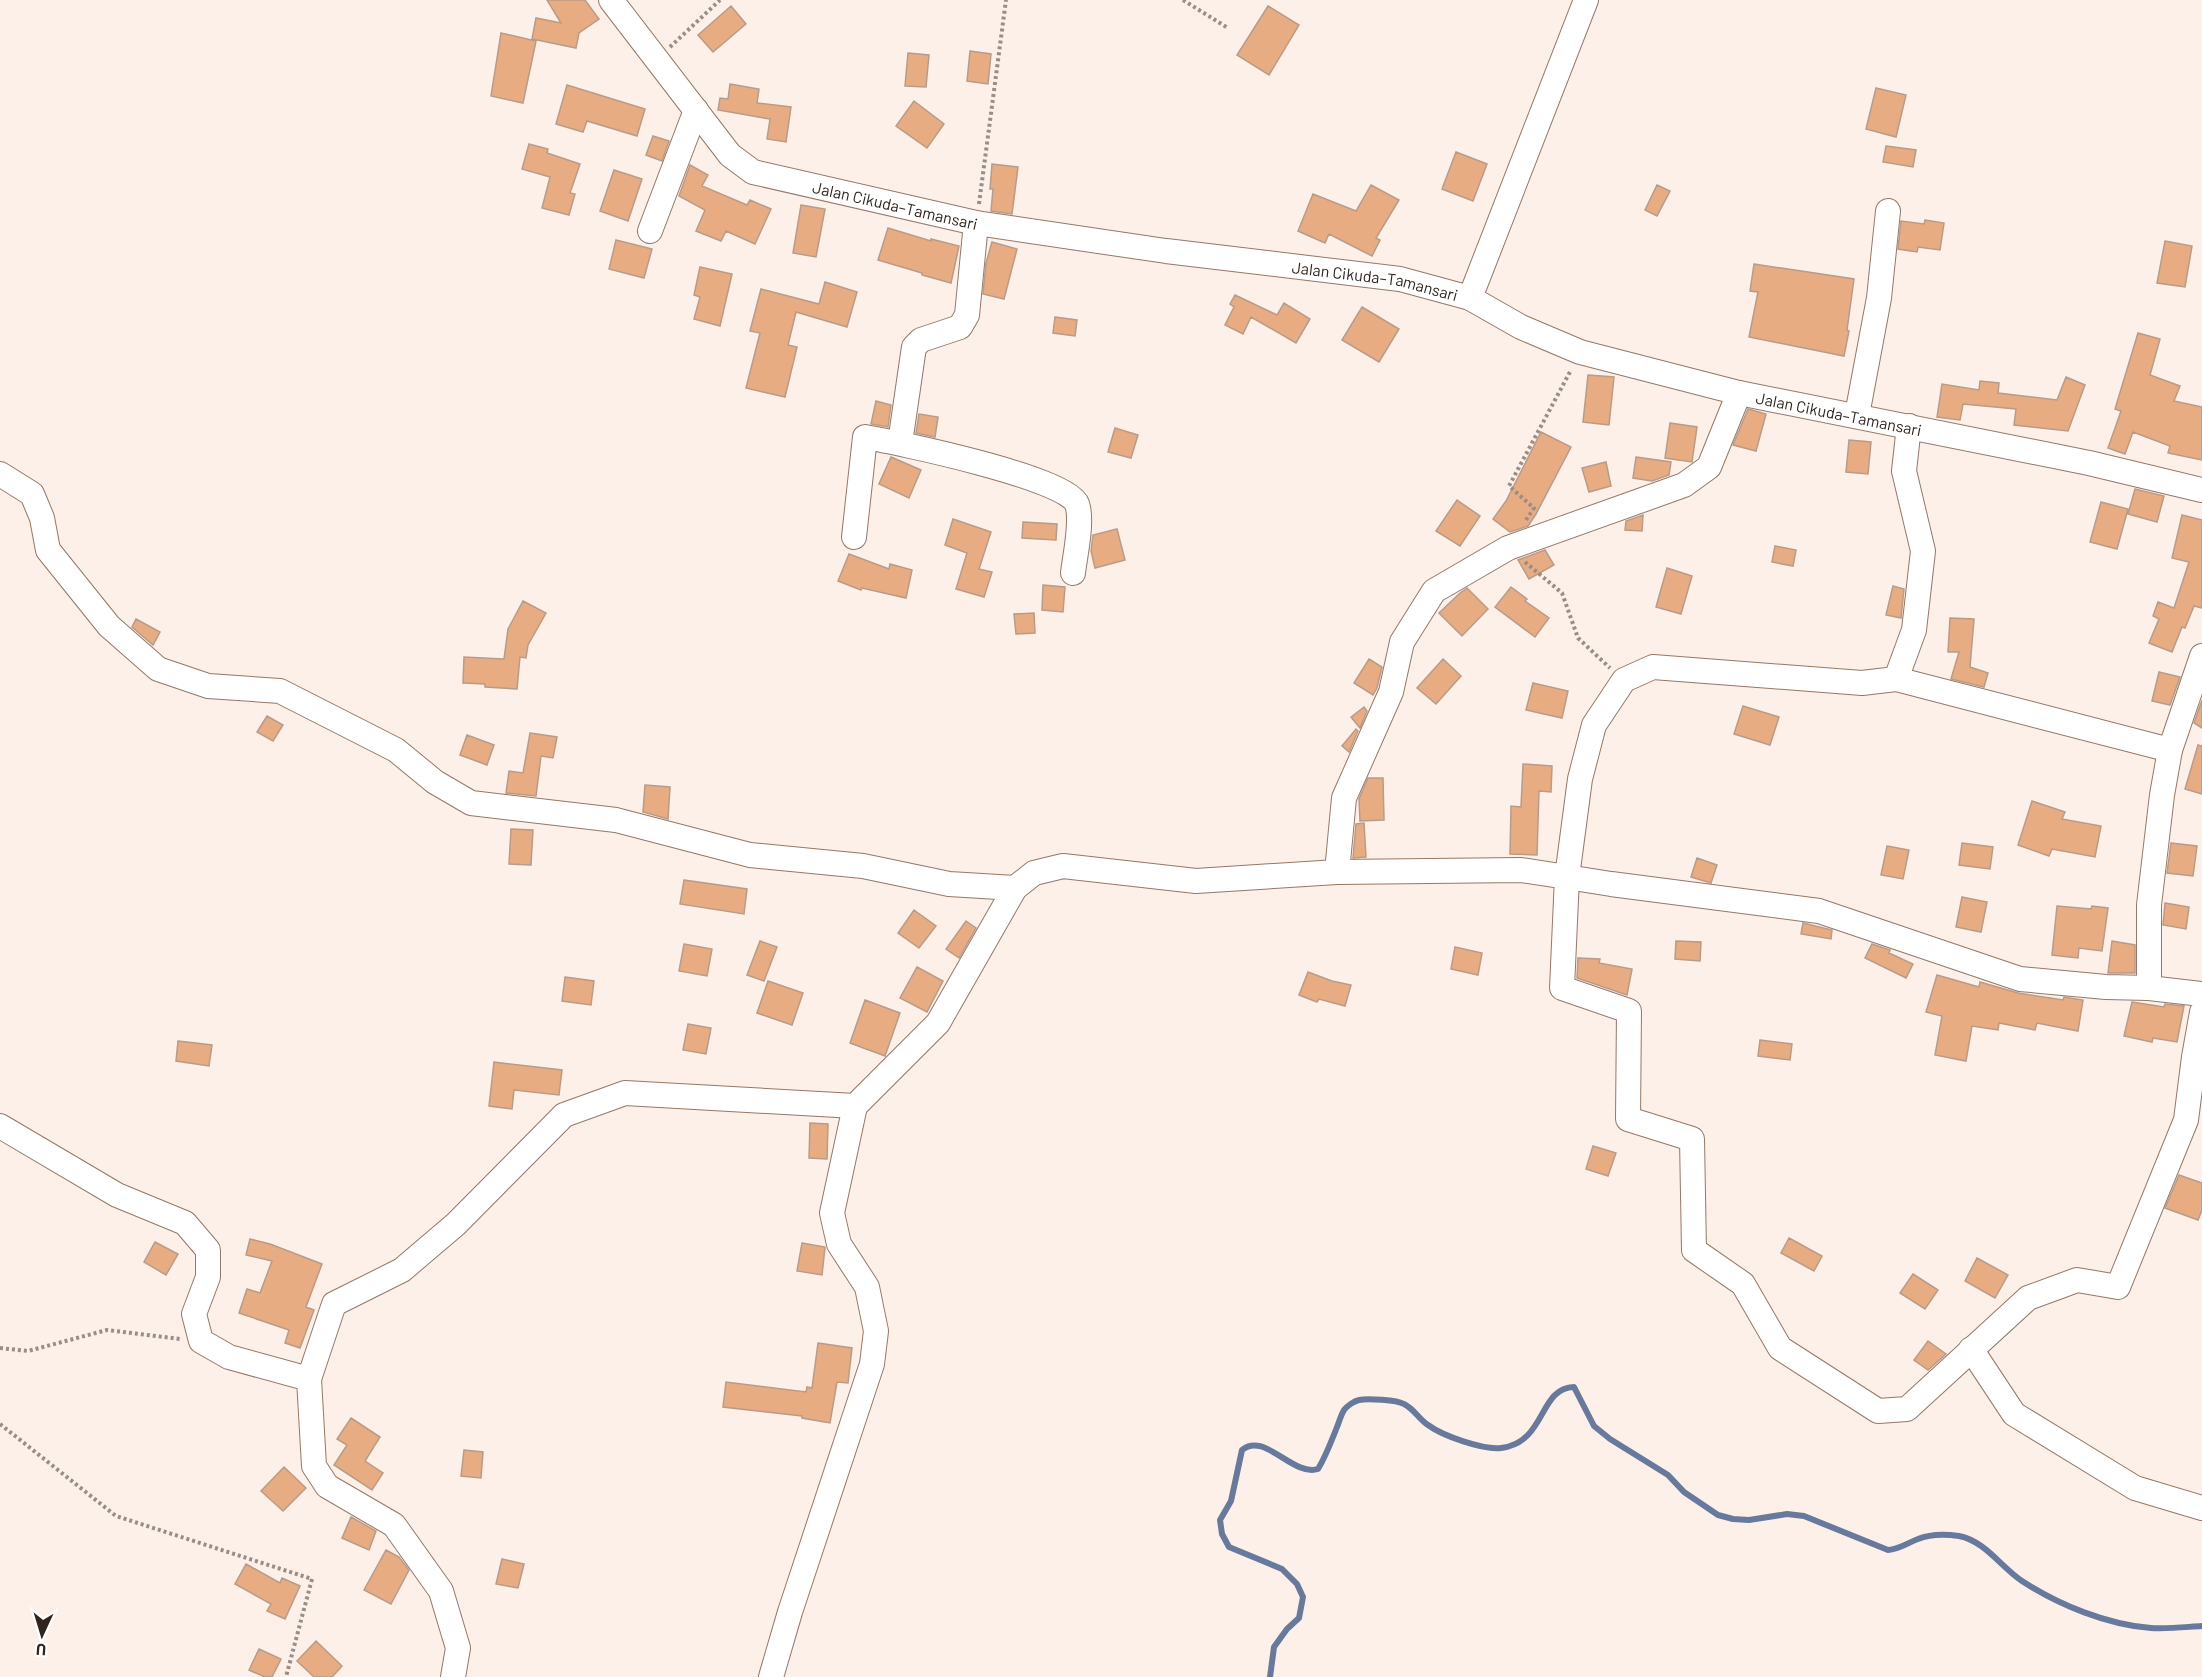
<svg xmlns="http://www.w3.org/2000/svg" width="2202" height="1677" font-family="Barlow,sans-serif">
  <style>
    .lines { fill: none; stroke-linecap: round; stroke-linejoin: round }
    .stream { stroke: #67799d; stroke-width: 6 }
    .building { fill: #e8ac83; stroke: #b99b87; stroke-width: 1.5 }
    .minor-casing { stroke: #957866; stroke-width: 26 }
    .path { stroke: #998d85; stroke-width: 4; stroke-dasharray: 3 3; stroke-linecap: butt }
    .minor { stroke: #fff; stroke-width: 24 }
    .labels { text-anchor: middle; dominant-baseline: central; stroke-width: 6; stroke-linejoin: round; paint-order: stroke }
    .street-label { font-size: 16px; fill: #30241d; stroke: #fff }
  </style>
  <rect width="100%" height="100%" fill="#fdf0e8"/>
  <g class="lines">
    <path class="stream" d="M1270 1677 1274 1647 1287 1629 1299 1618 1303 1597 1297 1584 1282 1569 1229 1547 1222 1534 1220 1520 1231 1501 1242 1450C1264 1431 1293 1477 1318 1469 1326 1456 1331 1442 1337 1427 1339 1422 1341 1415 1344 1410 1347 1406 1354 1401 1359 1400 1367 1398 1397 1400 1404 1404 1414 1409 1419 1419 1428 1425 1443 1436 1483 1450 1501 1448 1547 1442 1538 1388 1574 1387L1594 1426 1610 1439 1668 1475 1684 1492 1718 1515 1733 1519 1749 1520 1787 1514 1804 1516 1888 1550C1900 1549 1907 1543 1918 1539 1930 1534 1946 1534 1959 1536 1985 1541 2001 1567 2022 1581 2059 1605 2108 1625 2151 1628 2168 1629 2185 1627 2202 1626"/>
  </g>
  <path class="building" d="M547 0H585L599 19 579 33 576 48 532 39 536 18 561 23Z
    M731 6 746 24 713 52 698 35Z
    M1268 6 1299 25 1269 75 1237 55Z
    M501 33 536 41 523 103 491 96Z
    M970 51 991 54 988 84 967 81Z
    M908 53 929 55 926 87 905 86Z
    M730 84 759 89 757 103 791 107 786 142 767 139 770 119 718 110 720 98 728 99Z
    M567 85 645 109 637 136 587 121 583 132 556 124Z
    M1876 88 1906 95 1896 137 1866 129Z
    M914 101 944 124 927 148 896 126Z
    M653 136 669 141 662 161 646 155Z
    M529 144 548 149 547 153 580 164 570 193 575 194 569 215 542 208 550 177 522 169Z
    M1886 146 1916 150 1913 167 1883 162Z
    M1456 152 1487 164 1473 201 1442 189Z
    M992 164 1018 167 1012 214 991 211 993 189H990Z
    M690 165 708 175 702 186 747 205 750 200 771 209 755 244 726 231 721 241 696 231 705 210 679 196Z
    M614 170 642 179 628 221 600 211Z
    M1371 185 1399 200 1376 238 1380 240 1372 256 1329 234 1325 243 1298 231 1313 194 1356 211Z
    M1657 185 1670 191 1657 216 1645 210Z
    M801 205 825 209 816 257 793 253Z
    M1925 220 1944 223 1940 250 1918 247 1917 252 1898 249 1901 221 1924 224Z
    M888 228 931 241V239L959 246 951 283 922 275V273L878 260Z
    M616 240 652 249 644 278 609 269Z
    M2165 241 2192 246 2185 287 2157 283Z
    M992 242 1017 249 1004 299 983 294 986 263Z
    M1754 264 1854 279 1847 330 1849 331 1844 356 1749 337 1758 292 1750 291Z
    M700 267 732 274 720 326 694 319 700 297 694 295Z
    M825 282 857 292 847 327 796 312 788 345 797 347 785 397 746 388 760 333 750 331 761 289 819 304Z
    M1235 295 1277 315 1284 303 1310 319 1296 343 1251 317 1243 334 1225 325 1234 307 1230 304Z
    M1362 307 1399 329 1379 362 1342 340Z
    M1055 317 1077 320 1075 336 1053 333Z
    M2138 333 2160 339 2150 375 2180 386 2174 401 2202 407V460L2168 453 2170 446 2133 432 2125 454 2108 448 2121 411 2115 409Z
    M1588 375 1614 377 1609 425 1583 422Z
    M2066 377 2085 385 2068 431 2014 425 2016 409 1963 404 1960 420 1937 417 1942 384 1979 390 1980 381 1999 383 1998 393 2057 400Z
    M876 401 891 405 888 427 871 424Z
    M1748 409 1766 414 1756 451 1733 445Z
    M919 414 938 417 935 437 916 433Z
    M1670 423 1697 427 1692 462 1665 458Z
    M1115 428 1138 435 1131 458 1108 452Z
    M1541 432 1571 447 1536 514 1528 526 1510 532 1493 519 1506 501Z
    M1849 440 1871 442 1868 474 1846 472Z
    M891 457 921 470 909 498 879 484Z
    M1636 457 1671 462 1669 475 1652 481 1633 478Z
    M1606 462 1611 486 1589 492 1582 468Z
    M2135 489 2164 496 2157 522 2128 514Z
    M1457 500 1480 516 1460 546 1436 531Z
    M2101 502 2128 509 2117 549 2090 542Z
    M1643 515 1642 531 1625 530 1626 521Z
    M2182 515 2202 520V608L2194 606 2185 628 2182 627 2172 652 2149 643 2159 619 2153 616 2158 602 2174 608 2189 562 2172 558Z
    M953 519 991 532 979 569 992 572 984 597 956 589 967 553 945 545Z
    M1023 522 1057 524 1056 540 1022 538Z
    M1117 529 1125 560 1095 568 1091 551 1093 535Z
    M1775 546 1796 550 1793 566 1772 562Z
    M1545 550 1554 565 1529 579 1518 560Z
    M849 554 889 569 890 564 912 570 906 598 862 588 861 590 838 581Z
    M1667 568 1692 576 1681 614 1656 607Z
    M1043 585 1065 587 1063 612 1042 610Z
    M1893 586 1904 589 1901 618 1886 615Z
    M1511 587 1527 599 1525 601 1549 618 1535 637 1495 607Z
    M1467 588 1488 609 1462 636 1439 613 1460 593Z
    M523 601 546 613 528 645 526 658 520 657 517 689 485 687V684L463 683 464 657 504 659 508 629Z
    M1034 613 1035 633 1016 634 1014 614Z
    M1950 618 1974 619 1970 667 1988 673 1984 687 1951 679 1959 652H1948Z
    M136 619 160 632 153 645 132 627Z
    M1369 659 1382 667 1377 688 1373 695 1354 683Z
    M1443 659 1461 676 1436 704 1417 688Z
    M2159 672 2180 677 2170 705 2152 701Z
    M1533 683 1568 691 1562 718 1526 710Z
    M2202 700V728L2194 723Z
    M1743 706 1779 717 1770 745 1734 734Z
    M1364 707 1367 711 1360 728 1351 717Z
    M267 716 283 725 273 741 257 732Z
    M1356 729 1358 731 1349 752 1342 746Z
    M530 733 557 737 553 758 541 756 536 796 506 793 509 771 523 773Z
    M467 735 494 745 487 765 460 755Z
    M2198 745 2202 746V794L2185 789Z
    M1523 764 1552 766 1551 792 1539 791 1537 855 1510 854 1511 806 1521 807Z
    M1368 778H1383L1384 820 1360 821 1359 799Z
    M645 785 670 787 668 819 643 812Z
    M2032 801 2065 812 2062 819 2101 826 2095 857 2052 849 2049 856 2018 845Z
    M1364 823 1366 857 1353 858 1356 824Z
    M511 829 533 830 531 865 509 864Z
    M1962 843 1993 847 1990 869 1959 865Z
    M2171 843 2197 846 2193 876 2167 873Z
    M1887 846 1909 850 1903 879 1881 875Z
    M1697 858 1717 865 1711 883 1691 877Z
    M684 880 747 889 744 914 680 904Z
    M1962 897 1987 902 1981 932 1956 927Z
    M2165 903 2189 907 2186 929 2163 925Z
    M2057 906 2091 909 2092 906 2108 908 2102 951 2079 948 2078 958 2052 955Z
    M914 910 936 926 919 948 898 933Z
    M966 921 976 928 959 958 946 949Z
    M1803 923 1832 930 1831 939 1801 934Z
    M760 941 777 947 764 981 747 975Z
    M1676 941 1701 942 1700 961 1675 959Z
    M2112 941 2135 945V973H2108Z
    M684 944 712 949 707 976 679 971Z
    M1872 944 1890 950 1889 953 1913 964 1906 978 1865 958Z
    M1455 947 1482 953 1478 975 1451 969Z
    M1578 958 1600 959 1599 963 1632 969 1627 995 1577 978Z
    M917 967 943 981 927 1012 900 998Z
    M1308 972 1332 981 1351 985 1345 1006 1319 999 1317 1002 1299 995Z
    M1937 975 1979 987 1980 982 2018 993 2063 1000 2064 997 2083 1000 2078 1031 2037 1023 2035 1030 1999 1023 1998 1030 1972 1026 1966 1061 1935 1055 1942 1016 1926 1012Z
    M565 977 594 981 591 1005 562 1001Z
    M768 981 803 993 792 1025 757 1013Z
    M865 1000 900 1013 885 1056 850 1043Z
    M2132 1002 2164 1007 2165 1004 2184 1006 2177 1042 2153 1038 2152 1042 2124 1036Z
    M688 1024 711 1028 706 1054 683 1050Z
    M1760 1040 1792 1044 1790 1060 1758 1056Z
    M178 1041 212 1045 209 1066 176 1061Z
    M494 1062 562 1070 559 1095 514 1090 512 1109 489 1106Z
    M810 1123 828 1124 827 1159 809 1158Z
    M1593 1146 1616 1153 1608 1176 1586 1169Z
    M2179 1175 2202 1183V1210L2198 1220 2165 1208Z
    M1789 1238 1822 1256 1814 1271 1781 1253Z
    M250 1239 270 1244 322 1264 306 1307 314 1310 300 1348 285 1343 289 1330 239 1313 247 1289 260 1293 272 1261 246 1255Z
    M155 1242 178 1254 166 1275 144 1262Z
    M802 1243 825 1247 822 1275 797 1271Z
    M1977 1258 2008 1275 1995 1298 1965 1281Z
    M1913 1274 1938 1290 1925 1309 1900 1293Z
    M1928 1341 1946 1354 1928 1370 1914 1360Z
    M818 1343 852 1348 848 1383 837 1382 830 1423 802 1418V1416L723 1407 726 1382 806 1392 807 1387 812 1388Z
    M351 1418 380 1437 365 1461 383 1473 372 1490 334 1465 347 1445 337 1439Z
    M464 1450 483 1452 481 1478 461 1476Z
    M284 1467 306 1488 283 1511 261 1491Z
    M351 1517 376 1531 369 1550 342 1538Z
    M386 1550 399 1557 409 1570 391 1604 364 1590Z
    M502 1559 524 1564 518 1588 496 1584Z
    M246 1564 280 1583 282 1578 300 1586 285 1619 267 1611 271 1604 235 1584Z
    M316 1641 342 1666 332 1677H314L297 1661Z
    M259 1649 281 1659 272 1677H265L249 1670Z"/>
  <g class="lines">
    <defs>
      <g id="minor">
        <path id="s1" d="M611 0 730 155 753 172 976 223 1166 251 1400 279 1470 298 1521 327 1580 352 1739 393 2089 463 2202 490"/>
        <path d="M650 231 696 110"/>
        <path d="M1470 298 1586 0"/>
        <path d="M1857 415 1879 298 1888 211"/>
        <path d="M900 443 914 347 921 340 960 327 967 315 976 223"/>
        <path d="M0 474 32 494 42 518 48 550 109 626 158 669 208 686 280 691 396 750 435 782 471 803 616 820 750 855 863 866 949 884 1015 888"/>
        <path d="M854 537 865 437C896 442 1067 478 1077 504 1083 521 1075 555 1073 573"/>
        <path d="M1896 679 2170 750 2162 795 2149 905V988"/>
        <path d="M2170 750 2202 656"/>
        <path d="M1337 872 1344 798 1391 692 1402 642 1434 591 1508 548 1684 485 1709 467 1739 393"/>
        <path d="M2202 994 2149 988 2106 987 2020 979 1819 911 1611 884 1567 877 1562 988 1629 1011 1628 1119 1692 1139 1694 1250 1743 1284 1780 1348 1878 1411 1907 1409 2028 1298 2077 1280 2118 1287 2186 1120 2194 1057 2202 1012"/>
        <path d="M0 1126 117 1195 185 1223 208 1250V1277L194 1314 201 1341 229 1357 309 1379 314 1466 327 1486 394 1525 441 1591 458 1648 453 1677"/>
        <path d="M1971 1349 2014 1414 2135 1488 2202 1508"/>
        <path d="M309 1379 334 1304 402 1270 456 1224 564 1115 625 1093 855 1106"/>
        <path d="M771 1677 790 1612 872 1364 876 1331 867 1287 839 1244 832 1213 855 1106 938 1023 1015 888 1034 873 1063 866 1196 881 1337 872 1521 870 1567 877 1580 779 1594 725 1624 680 1653 667 1862 683 1896 679 1914 630 1923 551 1904 471 1909 426"/>
      </g>
    </defs>
    <use href="#minor" class="minor-casing"/>
    <path class="path" d="M1183 0 1228 28
      M670 47 720 0
      M979 204 1006 0
      M1526 520 1534 508 1509 486 1571 370
      M1525 562 1562 593 1578 638 1610 668
      M0 1348 28 1351 107 1330 180 1339
      M0 1424 116 1516 312 1579 286 1677"/>
    <use href="#minor" class="minor"/>
  </g>
  <g class="labels">
    <g class="street-label">
      <text stroke="none"><textPath href="#s1" startOffset="370">Jalan Cikuda–Tamansari</textPath></text>
      <text stroke="none"><textPath href="#s1" startOffset="856">Jalan Cikuda–Tamansari</textPath></text>
      <text stroke="none"><textPath href="#s1" startOffset="1342">Jalan Cikuda–Tamansari</textPath></text>
    </g>
  </g>
  <g transform="translate(42 1635) rotate(184)" stroke="#ffffff" stroke-width="4.5" paint-order="stroke">
  <path d="M0-4.5L10 22L0 15L-10 22Z" fill="#30241d"/>
  <text y="-9" font-size="16" font-weight="bold" text-anchor="middle" fill="#30241d">U</text>
  </g>
</svg>
